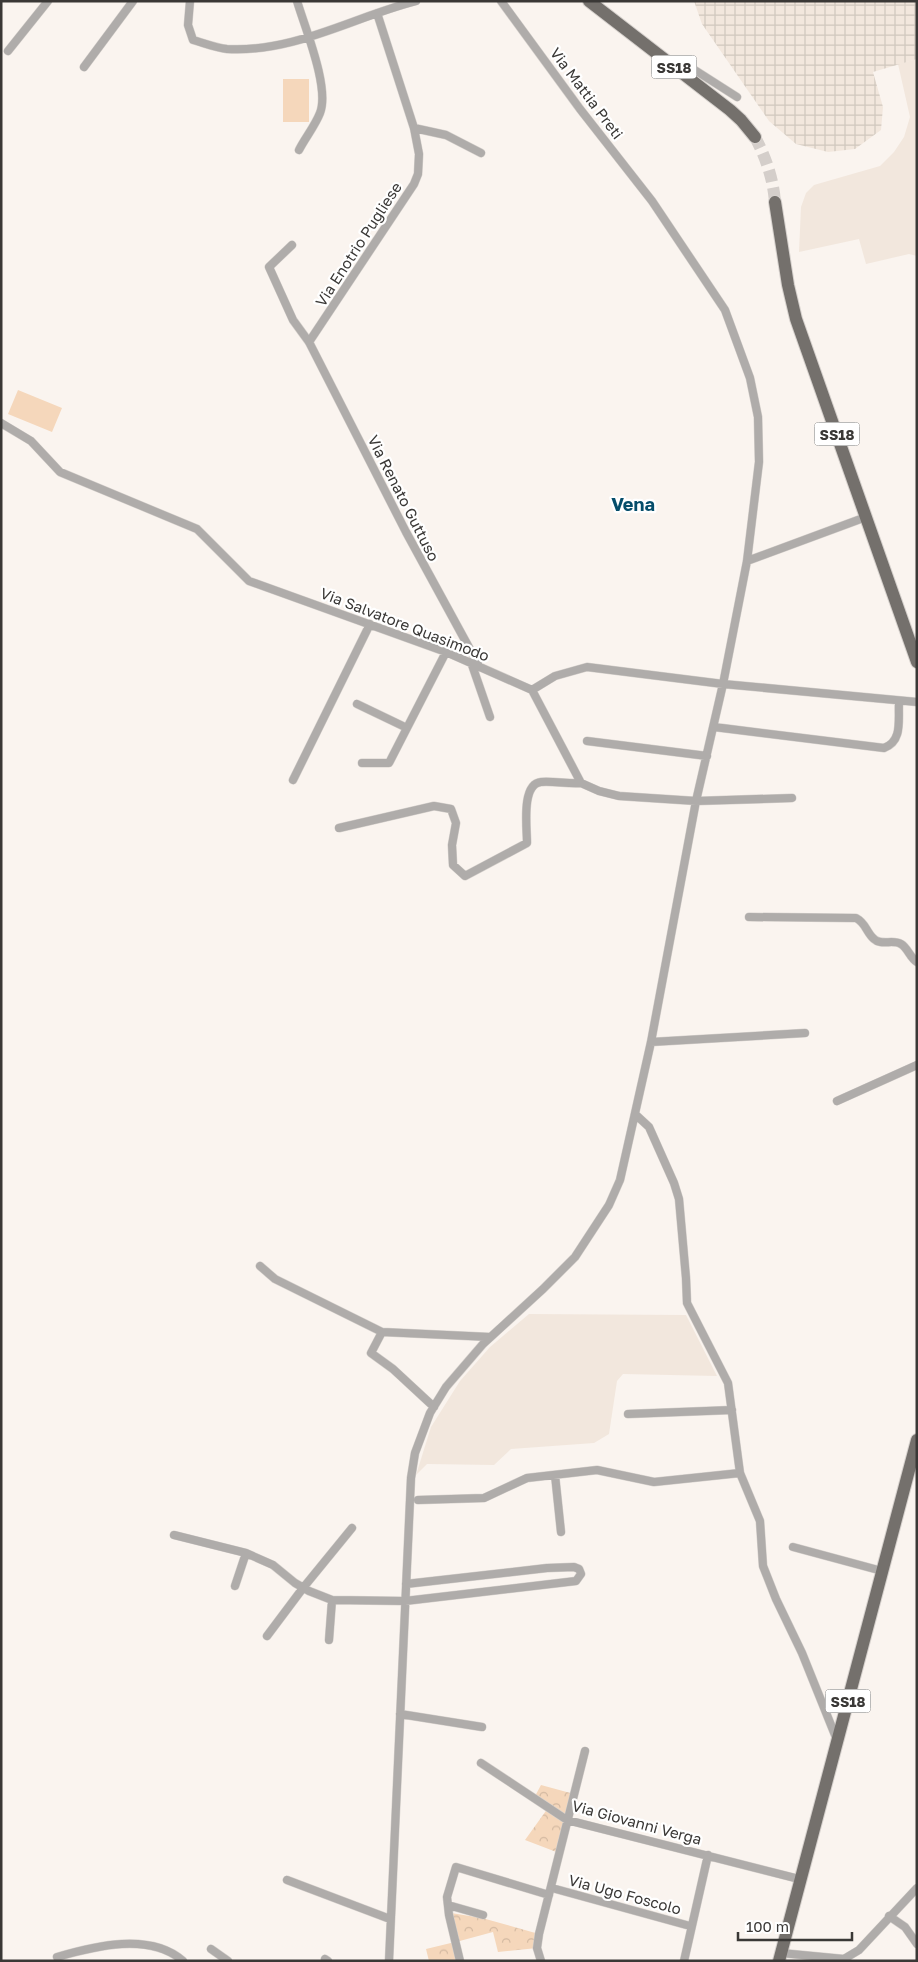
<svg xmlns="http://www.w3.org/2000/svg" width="918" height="1962" font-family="'Golos Text',sans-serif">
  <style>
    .built { fill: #f2e7dd }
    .industrial { fill: url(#industrial-grid) }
    .forest { fill: url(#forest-crowns) }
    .garden { fill: #f5d7bb }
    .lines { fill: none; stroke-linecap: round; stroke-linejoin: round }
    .primary-tunnel { stroke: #d4ceca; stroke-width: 12; stroke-dasharray: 12 6; stroke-linecap: butt }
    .street-casing { stroke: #d7d2ce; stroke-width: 9 }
    .primary-casing { stroke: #d7d2ce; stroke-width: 14 }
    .street { stroke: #afacaa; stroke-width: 8 }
    .primary { stroke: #74706c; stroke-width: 12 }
    .labels { text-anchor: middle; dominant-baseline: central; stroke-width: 4.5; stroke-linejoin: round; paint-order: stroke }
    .shield { fill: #fff; stroke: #757472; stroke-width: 1 }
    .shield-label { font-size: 14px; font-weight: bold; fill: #3a3836 }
    .street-label { font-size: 15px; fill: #3a3836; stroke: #fff }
    .quarter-label { font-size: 18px; font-weight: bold; fill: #054d6a; stroke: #fff }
  </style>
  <defs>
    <pattern id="industrial-grid" width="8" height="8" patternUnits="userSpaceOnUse" patternTransform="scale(1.25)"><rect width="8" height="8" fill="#f2e7dd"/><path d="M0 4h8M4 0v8" fill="none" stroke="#d0c7be"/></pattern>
    <pattern id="forest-crowns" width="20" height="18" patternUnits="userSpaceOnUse" patternTransform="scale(1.25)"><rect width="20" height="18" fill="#f5d7bb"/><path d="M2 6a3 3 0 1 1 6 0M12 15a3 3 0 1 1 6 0" fill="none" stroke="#d3b9a1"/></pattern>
  </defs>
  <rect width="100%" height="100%" fill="#faf4ef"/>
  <path class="built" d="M917 59V256L909 254 866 264 859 239 799 252 801 207 806 193 814 185 880 166 894 152 904 137 910 117 898 64Z
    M529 1314 686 1315 717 1376 623 1374 617 1381 609 1434 594 1443 511 1449 494 1465 427 1464 416 1475 431 1427 460 1381 490 1347Z"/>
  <path class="industrial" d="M694 1H917V59L873 72 883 107 881 130 855 149 828 152 796 144 769 121 702 24Z"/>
  <path class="forest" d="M541 1785 574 1794 559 1853 525 1840 548 1808 534 1798Z
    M451 1913 482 1918 539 1934 537 1948 498 1952 493 1932 456 1942 460 1961H429L426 1949 455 1942Z"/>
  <path class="garden" d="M283 79H309V122H283Z
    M18 390 62 408 52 432 8 414Z"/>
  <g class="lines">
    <path class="primary-tunnel" d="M755 137C766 158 773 178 775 202"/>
    <defs>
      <path id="street" d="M190 1 188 25 193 40C204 43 216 48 227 49 294 53 353 17 416 1
        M297 1C305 28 330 88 320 113 315 126 305 138 299 150
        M8 51 48 1
        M674 63 690 67 737 97
        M84 67 133 1
        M414 128 446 135 481 153
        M292 245 269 267 293 320 309 342 406 532 478 664
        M309 342 414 184 418 174 419 154 414 128 377 13
        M1 423 31 441 60 472 197 529 249 581 446 652 532 690 581 783 599 791 619 796 696 801 792 798
        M747 561 866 517
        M471 662 490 717
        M532 690 555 676 587 667 723 684 917 702
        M357 704 407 728
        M714 727 884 748C903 741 898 720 899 702
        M587 741 707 756
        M362 763H389L446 652
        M293 780 370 624
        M339 828 434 806 451 809 456 823 452 845 453 865 465 876 527 843C527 828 521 784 541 782 554 781 568 784 581 783
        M749 917 856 918C866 923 866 932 874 939 881 946 893 939 901 944 908 948 910 958 917 962
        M651 1042 805 1033
        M837 1101 917 1065
        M635 1114 649 1127 674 1183 679 1199 686 1278 687 1303 728 1383 740 1473 760 1521 763 1566 776 1599 802 1653 837 1740
        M260 1266 275 1279 382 1332 490 1337
        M382 1332 371 1353 393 1369 434 1407
        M628 1414 732 1410
        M555 1475 561 1532
        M418 1500 484 1498 527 1478 597 1470 654 1482 740 1473
        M174 1535 246 1553 273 1565 295 1583 309 1591 332 1600 405 1601 576 1581 581 1574 579 1569 574 1567 547 1568 406 1584
        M793 1547 882 1571
        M235 1586 246 1553
        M267 1636 303 1588 352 1528
        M329 1640 332 1600
        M400 1714 482 1727
        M481 1763 567 1820 799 1879
        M287 1880 390 1919
        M552 1888 690 1926
        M448 1905 483 1915
        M889 1916 905 1927 917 1944
        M211 1949 228 1961
        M781 1953 844 1959 859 1950 917 1888
        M57 1957C95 1946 150 1932 183 1961
        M325 1959 328 1961
        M389 1961 411 1478 415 1453 430 1413 446 1387 483 1344 543 1289 575 1257 609 1205 620 1180 651 1042 696 801 723 684 747 561 759 462 758 417 750 378 725 310 652 201 580 109 501 1
        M460 1961 449 1915 447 1897 456 1867 549 1895
        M541 1961 537 1948 539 1934 585 1751
        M684 1961 708 1855"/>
      <path id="primary" d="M589 1 730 110 741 120 755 137
        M775 202 788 285 796 319 917 662
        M779 1961 917 1440"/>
    </defs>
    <use href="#street" class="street-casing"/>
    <use href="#primary" class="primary-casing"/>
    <use href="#street" class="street"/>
    <use href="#primary" class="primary"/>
  </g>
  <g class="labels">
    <g class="shield">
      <rect x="651.5" y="55.5" width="45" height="23" rx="4"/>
      <rect x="814.5" y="422.5" width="45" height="23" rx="4"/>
      <rect x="825.5" y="1689.5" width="45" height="23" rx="4"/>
    </g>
    <g class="shield-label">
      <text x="674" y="67">SS18</text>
      <text x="837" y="434">SS18</text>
      <text x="848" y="1701">SS18</text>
    </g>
    <g class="street-label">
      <text transform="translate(587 93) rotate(53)">Via Mattia Preti</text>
      <text transform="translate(358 244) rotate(-57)">Via Enotrio Pugliese</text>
      <text transform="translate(404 498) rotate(63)">Via Renato Guttuso</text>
      <text transform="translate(405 624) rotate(21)">Via Salvatore Quasimodo</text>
      <text transform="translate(637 1822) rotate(15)">Via Giovanni Verga</text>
      <text transform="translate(625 1894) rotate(15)">Via Ugo Foscolo</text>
    </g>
    <g class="quarter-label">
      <text x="633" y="504">Vena</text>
    </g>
  </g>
  <rect width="918" height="1962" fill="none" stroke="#3a3836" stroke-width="5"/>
  <path d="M738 1932v8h114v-8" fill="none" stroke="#3a3836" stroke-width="2.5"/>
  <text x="746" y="1932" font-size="15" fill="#3a3836" stroke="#ffffff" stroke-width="4" paint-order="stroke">100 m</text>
</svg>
